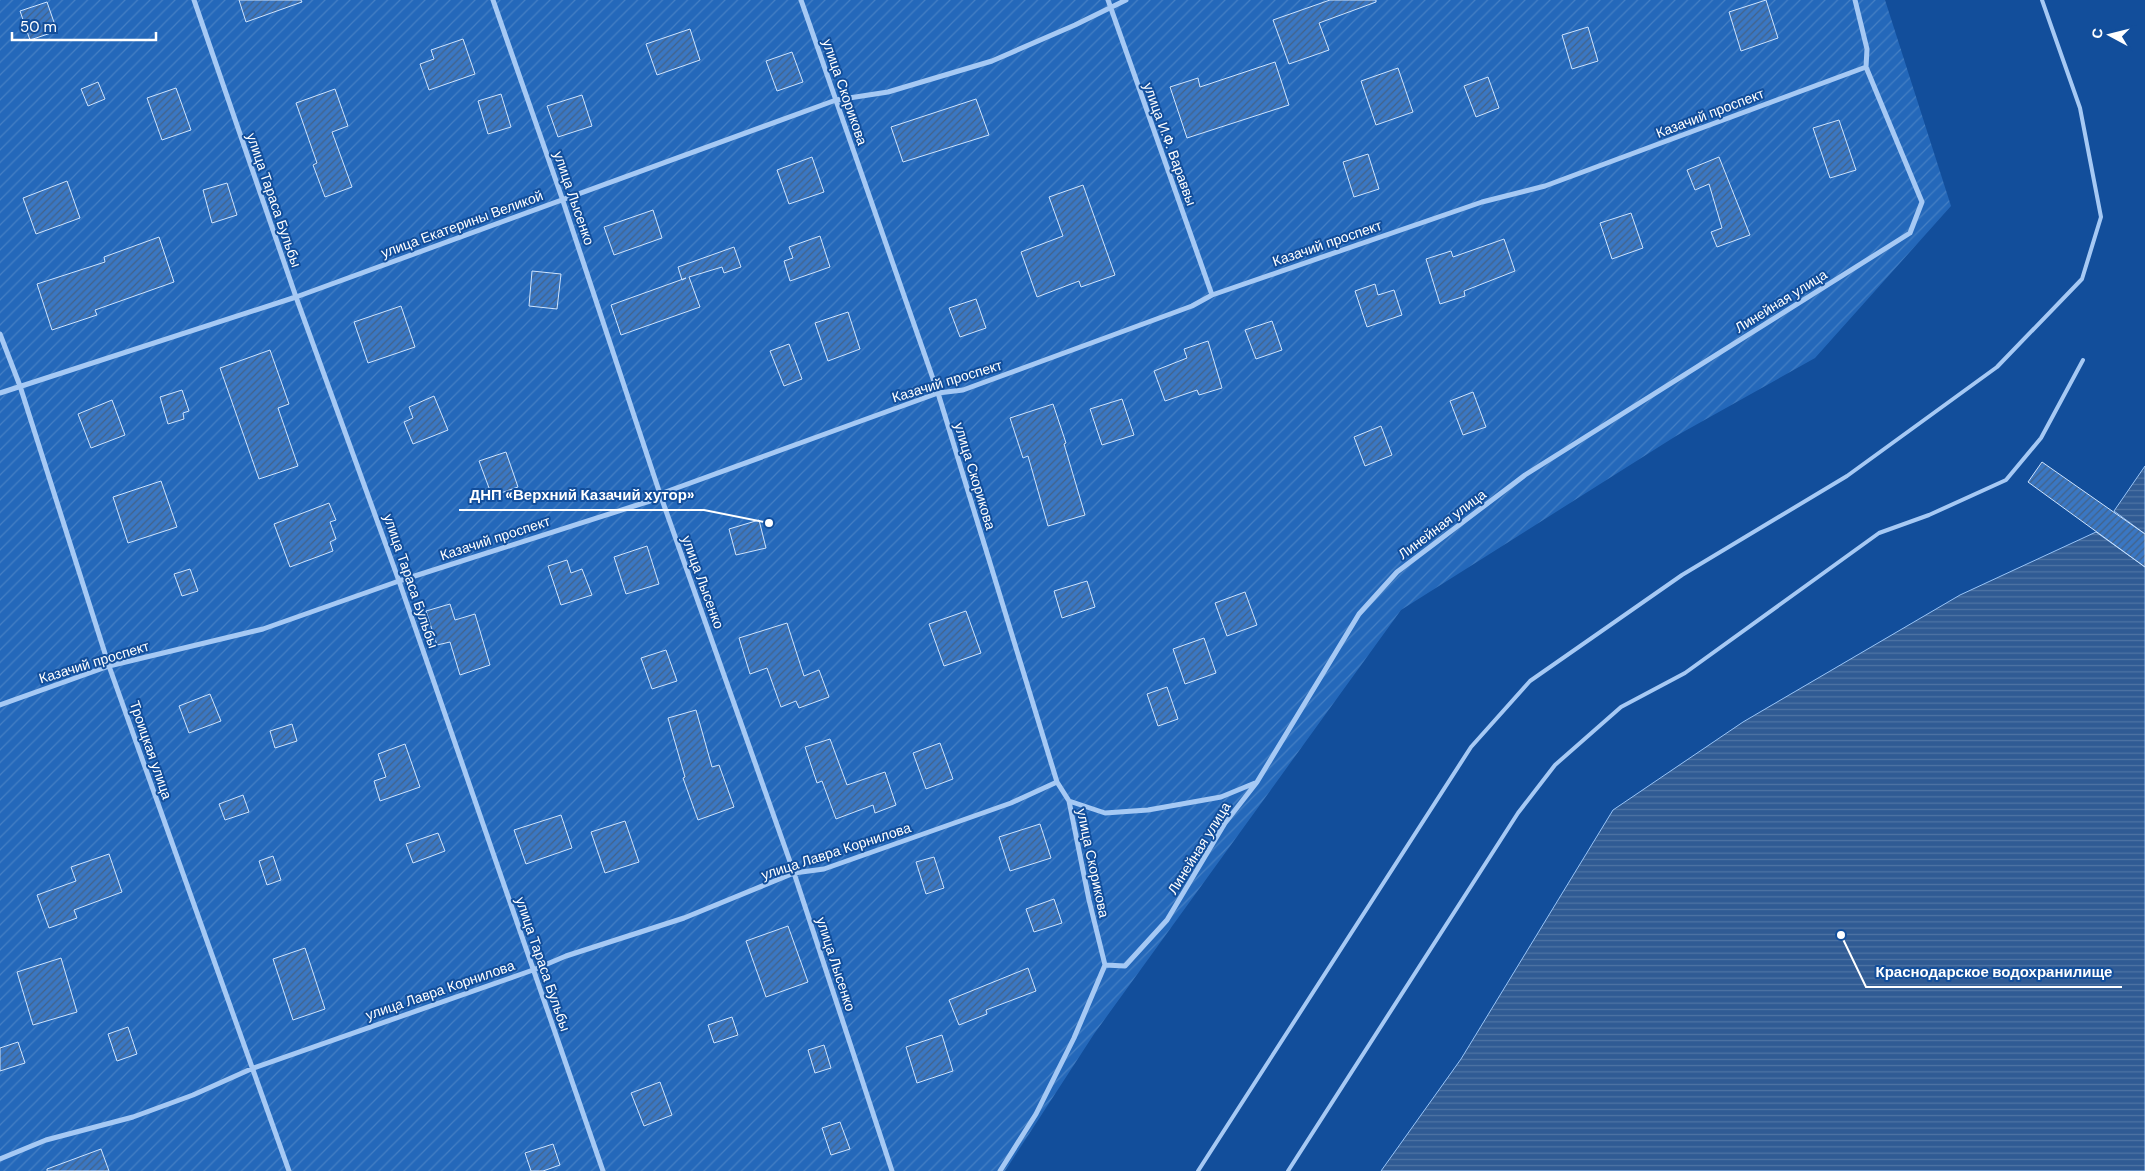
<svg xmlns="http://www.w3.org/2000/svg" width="2145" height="1171" font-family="'DM Sans',sans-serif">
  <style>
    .garden { fill: url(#garden-furrows) }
    .water { fill: url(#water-rules); stroke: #98c4f7 }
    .building { fill: url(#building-hatch); stroke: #cee4fe }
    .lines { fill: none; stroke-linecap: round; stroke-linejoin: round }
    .service { stroke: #a6c9f4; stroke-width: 4 }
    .minor { stroke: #a6c9f4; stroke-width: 5 }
    .labels { text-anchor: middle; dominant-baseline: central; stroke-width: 4; stroke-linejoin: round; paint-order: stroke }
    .street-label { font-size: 14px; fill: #fff; stroke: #124e9b }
    .leader { fill: none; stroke: #fff; stroke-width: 2 }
    .callout-dot { fill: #fff; stroke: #124e9b; stroke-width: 2 }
    .callout-label { font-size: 15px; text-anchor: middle; font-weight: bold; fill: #fff; stroke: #124e9b; stroke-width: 4; stroke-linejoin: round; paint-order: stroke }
  </style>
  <defs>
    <pattern id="garden-furrows" width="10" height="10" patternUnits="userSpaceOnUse" patternTransform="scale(1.25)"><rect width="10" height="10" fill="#2468ba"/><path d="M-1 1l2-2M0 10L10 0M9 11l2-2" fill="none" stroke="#457fc4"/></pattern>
    <pattern id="water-rules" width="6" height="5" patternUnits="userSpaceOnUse" patternTransform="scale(1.25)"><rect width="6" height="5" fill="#305b94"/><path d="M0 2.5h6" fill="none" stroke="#4f74a4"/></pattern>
    <pattern id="building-hatch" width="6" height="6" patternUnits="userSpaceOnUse" patternTransform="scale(1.25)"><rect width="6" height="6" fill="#3a77c3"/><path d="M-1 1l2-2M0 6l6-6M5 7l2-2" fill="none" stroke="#436288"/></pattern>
  </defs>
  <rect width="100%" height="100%" fill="#124e9b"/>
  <path class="garden" d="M0 0H1885L1951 206 1815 358 1676 436 1401 610 1094 1034 1005 1171H0Z"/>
  <path class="water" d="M2145 466V534L2114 511Z
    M2096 532 2145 567V1171H1381L1461 1059 1613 810 1743 722 1960 595Z"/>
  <path class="building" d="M239 0H301L302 2 246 22Z
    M1330 0H1376V2L1319 23 1329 50 1289 64 1273 20Z
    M1766 0 1778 38 1741 51 1729 12Z
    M47 2 57 31 30 40 20 11Z
    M1588 27 1598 61 1572 69 1562 35Z
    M690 29 700 60 657 75 646 44Z
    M463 39 475 74 429 90 420 64 434 59 431 50Z
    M792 52 803 82 777 91 766 61Z
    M1275 62 1289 105 1187 138 1170 87 1198 78 1200 87Z
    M1398 68 1413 112 1376 125 1361 81Z
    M1488 77 1499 108 1476 117 1464 86Z
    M98 82 105 99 88 106 81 89Z
    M176 88 191 130 162 140 147 98Z
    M335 89 348 126 332 132 352 187 325 197 313 165 317 163 296 103Z
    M501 94 511 127 488 134 478 101Z
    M582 95 592 126 558 137 547 106Z
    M976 99 989 135 903 162 891 127Z
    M1839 120 1856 170 1830 178 1813 128Z
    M1368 154 1379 189 1354 197 1343 162Z
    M812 157 824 192 789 204 777 170Z
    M1719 157 1750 235 1717 247 1711 232 1722 228 1709 184 1695 190 1687 170Z
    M67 181 80 218 36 234 23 198Z
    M227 183 237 215 212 223 203 190Z
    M1083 185 1115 275 1081 287 1079 281 1037 297 1021 252 1063 236 1049 197Z
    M653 210 662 238 614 255 604 227Z
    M1631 213 1643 248 1612 259 1600 223Z
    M820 236 830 267 790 281 784 261 793 258 789 247Z
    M159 237 174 282 95 310 97 315 52 330 37 284 105 262 104 257Z
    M1504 239 1515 271 1464 291 1465 296 1440 304 1426 259 1451 251 1453 257Z
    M734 247 741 267 724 273 722 267 689 277 700 307 621 335 611 305 686 278 682 280 678 267Z
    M532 271 561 274 557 309 529 306Z
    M1375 284 1378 295 1394 290 1402 315 1367 327 1355 291Z
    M976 299 986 328 960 337 949 308Z
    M401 306 415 347 368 363 354 322Z
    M848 312 860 349 828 361 815 323Z
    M1272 321 1282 350 1256 359 1245 330Z
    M1208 341 1222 388 1199 395 1197 390 1165 401 1154 371 1187 358 1184 349Z
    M789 344 802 379 784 386 770 351Z
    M270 350 289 404 278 408 298 466 259 479 220 368Z
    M182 390 189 411 183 413 184 419 168 424 160 397Z
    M1473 392 1486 427 1463 435 1450 401Z
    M434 396 448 430 413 444 404 422 413 418 409 407Z
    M1122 399 1134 435 1102 445 1090 409Z
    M112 400 125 435 91 448 78 414Z
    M1053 404 1066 443 1064 444 1085 515 1048 526 1028 456 1023 458 1010 418Z
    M1381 426 1392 455 1365 466 1354 437Z
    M506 452 518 487 492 496 479 461Z
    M2042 462 2145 534V567L2028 482Z
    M161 481 177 527 128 543 113 497Z
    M329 503 336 520 330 522 336 539 330 542 333 551 290 567 274 524Z
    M759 520 766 548 736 555 729 529Z
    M647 546 659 584 626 594 614 557Z
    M567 560 571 573 582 569 592 595 561 605 548 566Z
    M190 569 198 591 182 596 174 574Z
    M1087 581 1095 607 1062 618 1054 591Z
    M1245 592 1257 625 1227 636 1215 603Z
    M450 604 455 620 475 614 490 665 460 675 450 642 437 645 426 611Z
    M966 611 981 653 944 666 929 624Z
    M787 623 804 676 819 670 829 697 799 708 796 701 781 707 767 668 750 674 739 638Z
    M1204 638 1216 673 1185 684 1173 649Z
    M666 650 677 681 652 689 641 658Z
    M1167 687 1178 719 1158 726 1147 694Z
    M210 694 221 721 189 733 179 706Z
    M696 710 712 767 719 765 734 807 698 820 683 778 685 777 668 718Z
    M292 724 297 741 275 748 270 731Z
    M830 739 847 785 885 772 896 805 875 813 873 805 836 819 822 781 817 783 805 747Z
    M940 743 953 779 926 789 913 753Z
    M405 744 420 787 380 801 374 781 386 777 378 754Z
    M243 795 249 812 225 820 219 804Z
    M561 815 572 848 526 864 514 830Z
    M625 821 639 862 605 873 591 832Z
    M1040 824 1051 858 1010 871 999 837Z
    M438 833 445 851 413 863 406 844Z
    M109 854 122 892 74 910 77 918 49 928 37 895 76 881 71 867Z
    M273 856 281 880 267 885 259 861Z
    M934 857 944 888 926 894 916 862Z
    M1054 899 1062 923 1034 932 1026 909Z
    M788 926 808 982 766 997 746 941Z
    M305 948 325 1009 293 1020 273 959Z
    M61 958 77 1012 33 1025 17 972Z
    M1028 968 1036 991 986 1010 987 1014 959 1025 949 1000Z
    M732 1017 738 1035 714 1043 708 1025Z
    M128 1027 137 1054 117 1061 108 1034Z
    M942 1035 953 1071 917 1083 906 1047Z
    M18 1042 25 1063 0 1071V1048Z
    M824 1045 831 1068 815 1073 808 1050Z
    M660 1082 672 1115 644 1126 631 1093Z
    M840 1122 850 1149 831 1155 822 1128Z
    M553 1144 560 1165 543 1171H531L525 1153Z
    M101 1149 109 1171H47V1169Z"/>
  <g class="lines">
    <path class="service" d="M1198 1171 1471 747 1530 681 1682 575 1847 476 1997 367 2082 279 2101 217 2080 108 2042 0
      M1288 1171 1518 813 1555 765 1621 707 1685 673 1879 533 1929 515 2006 480 2041 438 2083 360"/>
    <path class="minor" d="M194 0 296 297 399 581 603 1171
      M493 0 562 198 660 494 794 873 892 1171
      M801 0 938 393 1057 782 1069 801 1089 900 1105 965
      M1108 0 1212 295
      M0 334 20 386 109 666 289 1171
      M0 393 296 297 836 100 888 92 992 61 1075 25 1126 0
      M0 705 109 666 263 629 399 581 650 501 660 494 938 393 963 390 1192 306 1212 295 1482 202 1545 186 1866 67
      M1069 801 1105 813 1148 810 1221 797 1255 783
      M0 1159 46 1140 133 1117 193 1095 251 1069 533 970 566 956 684 918 794 873 824 869 1011 803 1057 782
      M1000 1171 1036 1114 1074 1038 1105 965 1125 966 1167 920 1225 823 1257 782 1359 614 1397 572 1525 475 1910 233 1922 202 1866 67 1867 49 1855 0"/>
  </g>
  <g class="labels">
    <g class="street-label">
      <text transform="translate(845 92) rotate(71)">улица Скорикова</text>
      <text transform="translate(1710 113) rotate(-21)">Казачий проспект</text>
      <text transform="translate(1170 144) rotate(70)">улица И.Ф. Вараввы</text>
      <text transform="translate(574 198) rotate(71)">улица Лысенко</text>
      <text transform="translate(274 200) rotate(71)">улица Тараса Бульбы</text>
      <text transform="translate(462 224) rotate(-20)">улица Екатерины Великой</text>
      <text transform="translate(1327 243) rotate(-19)">Казачий проспект</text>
      <text transform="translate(1781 301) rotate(-32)">Линейная улица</text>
      <text transform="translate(947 381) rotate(-17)">Казачий проспект</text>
      <text transform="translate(975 476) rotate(73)">улица Скорикова</text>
      <text transform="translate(1442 524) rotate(-37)">Линейная улица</text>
      <text transform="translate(495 538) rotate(-18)">Казачий проспект</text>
      <text transform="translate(411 581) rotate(71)">улица Тараса Бульбы</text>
      <text transform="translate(703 582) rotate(70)">улица Лысенко</text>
      <text transform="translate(94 662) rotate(-17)">Казачий проспект</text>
      <text transform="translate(151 750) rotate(71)">Троицкая улица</text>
      <text transform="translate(1199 848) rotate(-58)">Линейная улица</text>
      <text transform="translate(836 851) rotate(-18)">улица Лавра Корнилова</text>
      <text transform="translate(1093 863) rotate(78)">улица Скорикова</text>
      <text transform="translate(543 964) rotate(71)">улица Тараса Бульбы</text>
      <text transform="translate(836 964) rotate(72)">улица Лысенко</text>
      <text transform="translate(440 990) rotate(-19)">улица Лавра Корнилова</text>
    </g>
  </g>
  <path class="leader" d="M769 523L704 510H459M1841 935L1866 987H2122"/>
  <g class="callout-dot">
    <circle cx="769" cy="523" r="5"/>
    <circle cx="1841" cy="935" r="5"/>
  </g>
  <g class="callout-label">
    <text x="582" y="500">ДНП «Верхний Казачий хутор»</text>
    <text x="1994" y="977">Краснодарское водохранилище</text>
  </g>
  <g transform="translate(2110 35) rotate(277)" stroke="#124e9b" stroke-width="4" paint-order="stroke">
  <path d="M0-4L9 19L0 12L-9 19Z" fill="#ffffff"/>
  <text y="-8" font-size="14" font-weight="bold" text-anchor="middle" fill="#ffffff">С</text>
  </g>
  <path d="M12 32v8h144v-8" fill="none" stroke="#ffffff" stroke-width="2.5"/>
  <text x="20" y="32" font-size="15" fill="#ffffff" stroke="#124e9b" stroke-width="4" paint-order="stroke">50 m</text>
</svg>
